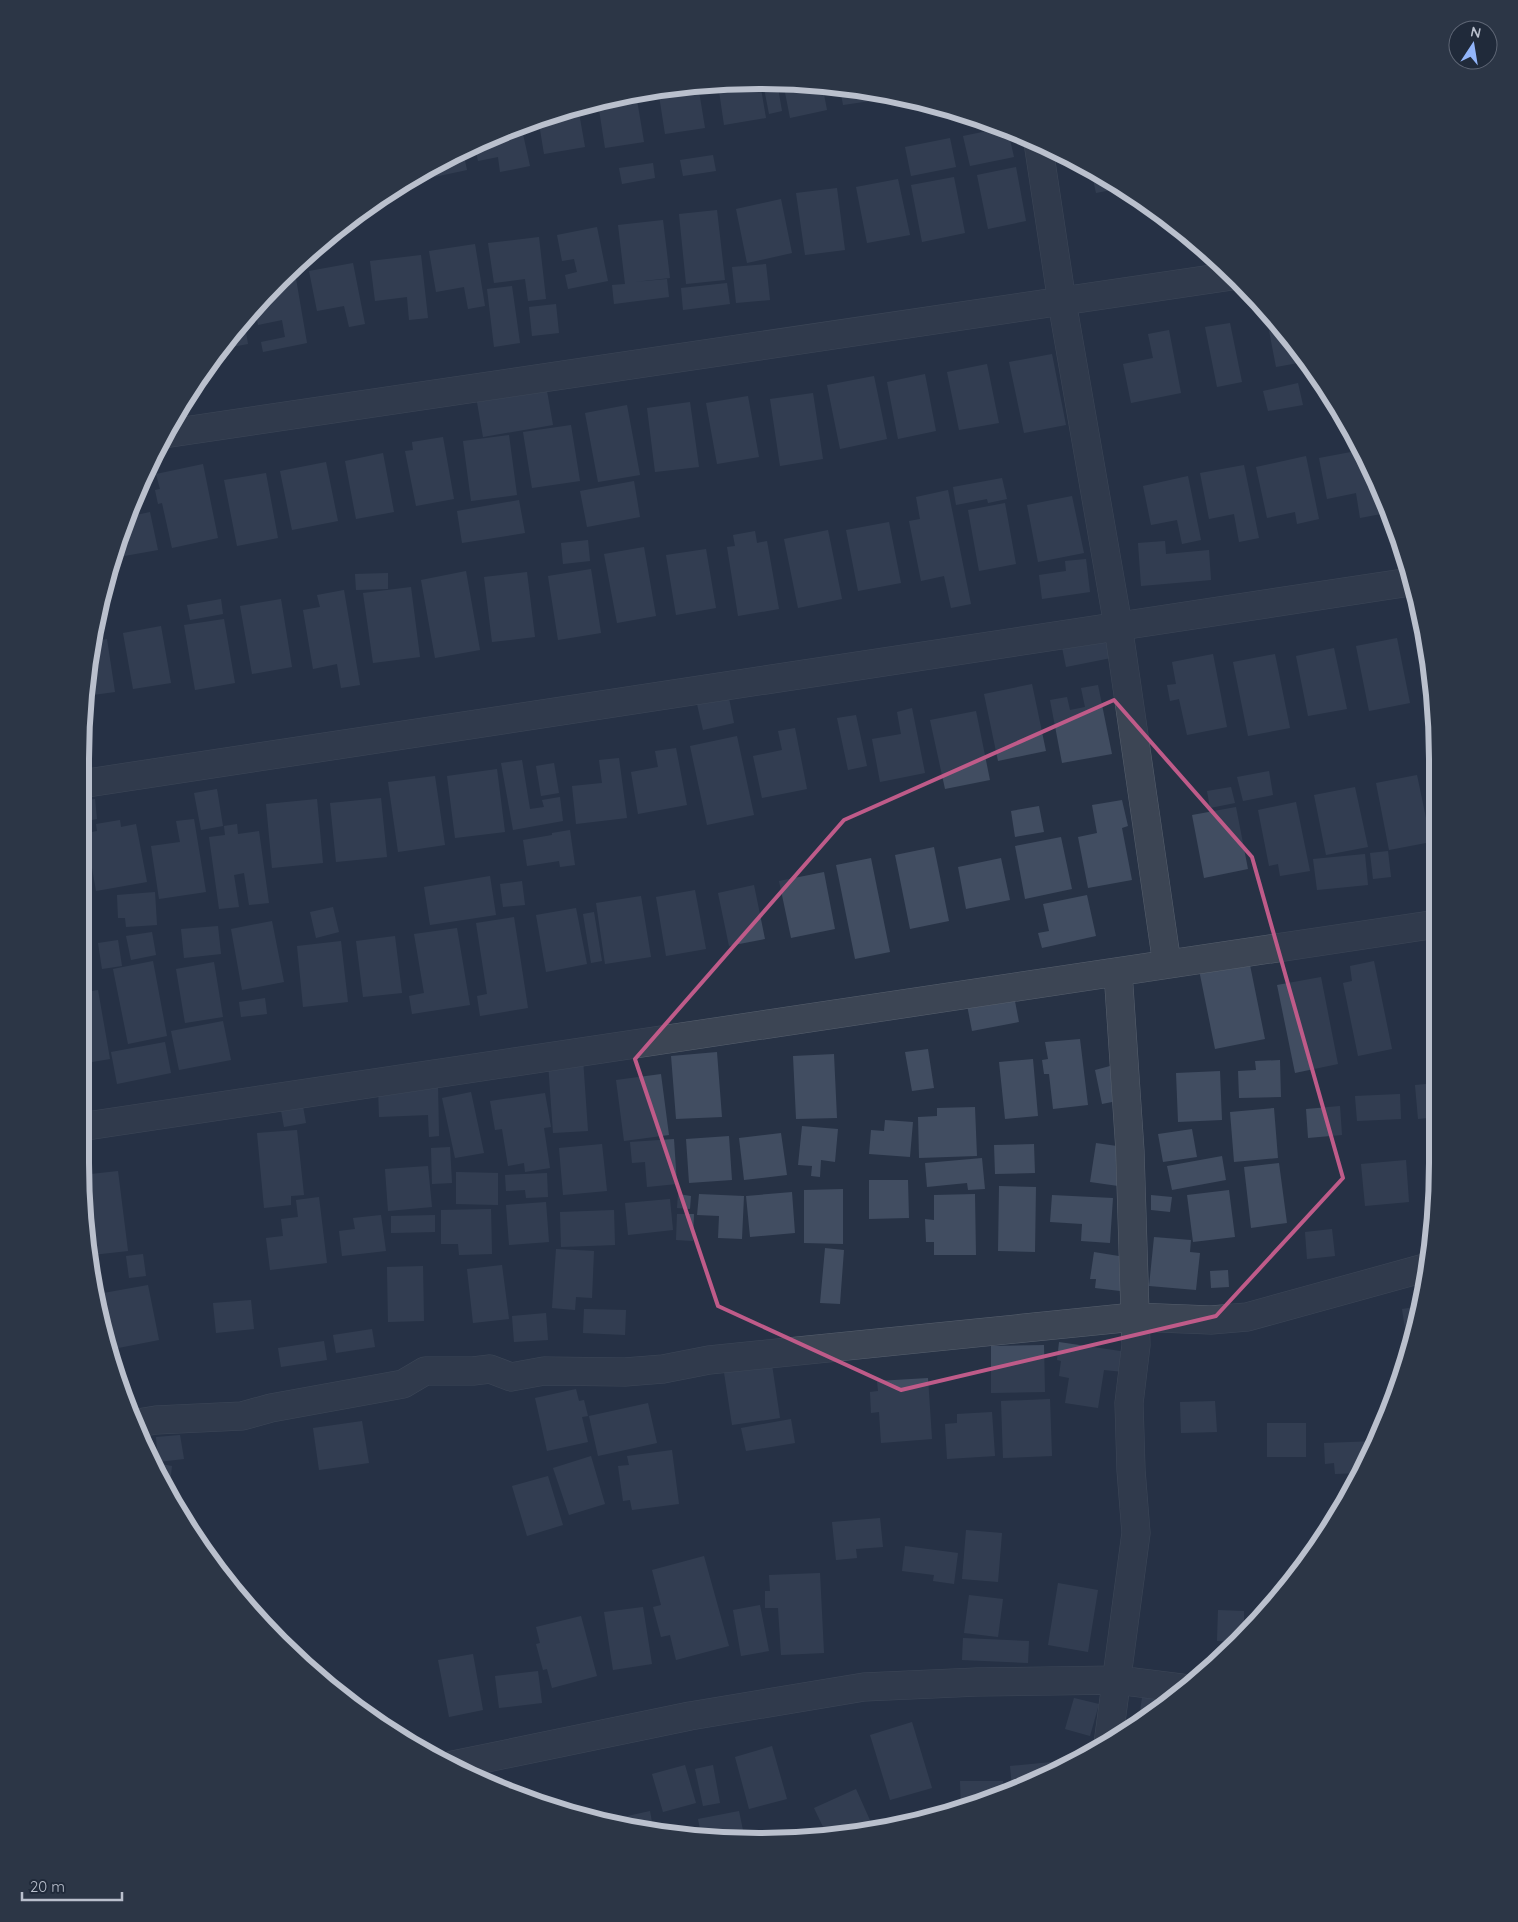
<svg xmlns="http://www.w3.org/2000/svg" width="1518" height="1922" font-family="Quicksand,sans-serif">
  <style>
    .building { fill: #414d61 }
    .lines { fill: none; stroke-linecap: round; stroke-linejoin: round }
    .minor-casing { stroke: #57606e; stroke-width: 29 }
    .minor { stroke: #3c4554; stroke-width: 28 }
    .marked { fill: none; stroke: #bf5b89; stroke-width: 4; stroke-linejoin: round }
    .rim { fill: none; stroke: #bac0cd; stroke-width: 6 }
  </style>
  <rect width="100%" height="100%" fill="#273245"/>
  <path class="building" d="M803 81 822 84 827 110 790 118 783 82Z
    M777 82 782 111 769 114 763 83Z
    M760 83 766 118 724 125 718 84Z
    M698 85 705 128 665 134 658 89 670 86Z
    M840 88 883 95 884 99 843 105Z
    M636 94 644 142 605 148 598 103Z
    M578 107 585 147 544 154 538 117Z
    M521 125 530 166 500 172 498 157 478 161 475 146Z
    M1002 128 1008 131 1014 157 970 166 963 136Z
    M950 138 956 167 911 176 905 147Z
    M463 151 467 170 420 180 419 171Z
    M713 155 716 171 683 176 680 160Z
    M653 163 655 178 622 184 619 168Z
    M1016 167 1026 221 988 229 977 175Z
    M1091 170 1121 188 1096 193Z
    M954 177 965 233 922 242 911 185Z
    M898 179 910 235 867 243 856 187Z
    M837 188 845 250 805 255 796 193Z
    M1127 192 1129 193 1144 202 1130 205Z
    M781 199 792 253 747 263 736 209Z
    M717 210 725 280 686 284 679 214Z
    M663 220 670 278 634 282 667 279 669 297 614 304 612 285 625 284 618 225Z
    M597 227 608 281 568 289 565 275 577 272 574 259 562 261 557 235Z
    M539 237 546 299 528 301 525 279 494 283 488 243Z
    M475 244 485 306 468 309 464 287 436 292 429 251Z
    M421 255 428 318 409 320 407 297 375 301 370 261Z
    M353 263 365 324 349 327 344 306 317 311 309 271Z
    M766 264 770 300 736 303 732 267Z
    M294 267 307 343 263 352 261 342 285 337 282 320 258 325 255 309Z
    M727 283 730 304 683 310 681 288Z
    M512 286 520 343 494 347 487 289Z
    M1261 303 1269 311 1273 316H1262Z
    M556 304 559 333 532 336 529 307Z
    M1275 319 1295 347 1298 363 1276 367 1267 320Z
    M244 320 248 344 226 348 225 341Z
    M1230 323 1242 382 1217 387 1205 327Z
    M1169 330 1181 393 1131 403 1123 364 1153 358 1148 334Z
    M1052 354 1066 425 1024 433 1009 362Z
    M987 364 999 423 959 430 947 372Z
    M925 374 936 431 898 439 887 382Z
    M874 376 887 439 840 449 827 385Z
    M1298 383 1303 405 1268 411 1263 391Z
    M547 391 553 425 483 437 477 402Z
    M813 393 823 459 780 466 770 399Z
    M748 396 759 457 717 464 706 403Z
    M690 402 699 467 655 472 647 408Z
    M627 405 640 475 598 482 585 413Z
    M571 425 580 481 532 488 523 432Z
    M509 435 517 495 471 501 463 441Z
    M443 437 454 499 416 506 405 451 413 450 412 442Z
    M1356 440 1375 481 1381 514 1360 518 1356 493 1327 499 1319 458 1351 452 1348 442Z
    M383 453 394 512 356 519 345 461Z
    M1306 456 1319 519 1297 524 1295 512 1267 518 1256 467Z
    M326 462 338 521 292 530 280 471Z
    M203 464 218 538 172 548 162 503 158 504 155 490 160 489 156 474Z
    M1244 465 1259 538 1239 542 1234 514 1209 519 1200 473Z
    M266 473 278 538 237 546 224 480Z
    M1188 476 1201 540 1182 544 1177 520 1151 525 1143 486Z
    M1002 478 1007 499 988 503 987 499 956 505 953 487Z
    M634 481 640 517 587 527 580 491Z
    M948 490 971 604 951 608 944 576 921 581 909 521 920 519 916 497Z
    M1072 496 1084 553 1038 562 1027 505Z
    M519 500 525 533 462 543 457 511Z
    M1005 503 1016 564 979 571 968 510Z
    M1387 509 1402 541V542L1389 543Z
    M150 512 158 550 113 558 116 540 127 517Z
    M889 522 901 583 858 591 846 530Z
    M828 530 842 599 798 608 784 539Z
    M755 531 757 543 767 541 779 609 738 616 727 547 735 546 733 535Z
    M588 540 590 561 563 564 561 543Z
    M1165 541 1166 554 1209 550 1211 580 1141 586 1138 543Z
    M644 547 656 616 617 623 604 554Z
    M706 549 716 608 676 615 666 555Z
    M1086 559 1090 592 1042 599 1039 575 1066 571 1065 561Z
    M591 569 601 633 558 640 548 576Z
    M466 571 480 650 435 658 421 580Z
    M527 572 535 637 492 642 484 577Z
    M388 573V589L356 590 355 574Z
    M411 587 420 657 373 663 363 593Z
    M344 590 360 685 341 688 337 664 313 669 303 610 320 607 317 595Z
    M221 599 223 614 190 620 187 605Z
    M281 599 292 667 252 674 240 606Z
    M224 619 235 683 195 690 184 625Z
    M161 626 171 683 133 689 123 633Z
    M1107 633 1111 658 1066 667 1061 642Z
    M1397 638 1410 703 1369 711 1356 646Z
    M107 639 115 692 85 696 96 641Z
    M1418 642H1422L1433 698 1430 699Z
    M1334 648 1347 709 1308 716 1296 656Z
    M1213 654 1227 727 1187 735 1179 699 1170 701 1167 685 1176 684 1172 662Z
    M1275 654 1290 728 1248 736 1233 662Z
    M1032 684 1046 751 998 761 984 694Z
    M1098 685 1112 754 1062 763 1050 700 1067 697 1070 710 1085 707 1081 688Z
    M729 698 734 723 703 730 697 704Z
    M912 708 925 773 880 782 872 739 901 734 897 712Z
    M976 711 990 780 945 789 930 720Z
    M856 715 867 766 848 770 837 718Z
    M795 728 807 789 762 798 753 756 782 750 778 731Z
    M737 736 754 815 707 825 690 746Z
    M676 748 687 805 638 814 631 772 658 767 655 751Z
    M619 758 627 818 576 824 572 786 602 783 599 760Z
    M522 760 530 809 544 807 542 800 560 797 563 821 513 830 501 763Z
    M554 763 559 793 541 796 536 766Z
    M497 769 505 832 455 838 447 776Z
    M1269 771 1273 795 1243 801 1237 777Z
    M1417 775 1431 842 1389 850 1376 783Z
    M435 776 445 845 398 852 388 782Z
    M1231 787 1235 803 1210 808 1207 791Z
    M1355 787 1368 847 1326 855 1314 795Z
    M217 789 223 826 201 830 194 793Z
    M381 798 387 857 336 862 330 803Z
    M95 799 97 819 81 822V801Z
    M317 799 323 863 272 868 266 804Z
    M1122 800 1128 826 1122 828 1132 880 1088 888 1078 837 1097 833 1092 805Z
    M1296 802 1310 871 1280 876 1278 864 1269 866 1258 810Z
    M1039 806 1044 832 1015 837 1011 811Z
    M1236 807 1248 869 1204 878 1192 815Z
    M194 819 206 892 159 899 151 846 180 842 176 821Z
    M120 820 121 827 136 824 147 882 96 891 86 833 97 831 96 824Z
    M237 824 238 834 259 831 269 903 249 905 244 873 234 875 239 907 219 909 209 837 225 835 224 826Z
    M570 830 575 865 560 867 559 861 527 866 523 840 552 835V833Z
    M1061 837 1072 889 1025 899 1015 846Z
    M934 847 949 921 910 929 895 855Z
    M1388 851 1391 877 1373 879 1370 853Z
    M1365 854 1368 885 1317 890 1313 859Z
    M871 858 890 952 855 959 836 865Z
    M1001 858 1010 900 966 909 958 867Z
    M81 859 89 893 81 895Z
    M824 872 835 929 791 938 779 881Z
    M490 876 496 915 430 925 424 887Z
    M522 881 525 905 503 907 500 884Z
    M754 885 765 939 729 946 718 893Z
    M695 890 706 949 666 956 656 897Z
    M155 892 157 925 126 927 125 918H118L117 895Z
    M1087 895 1096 936 1042 948 1038 933 1049 931 1043 904Z
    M641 896 651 957 605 964 596 903Z
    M81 898H83L86 914 81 915Z
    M333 907 339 932 316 938 310 912Z
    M576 908 587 964 546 972 536 915Z
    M594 912 602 961 591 963 583 914Z
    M514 917 528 1008 480 1016 477 996 487 994 476 923Z
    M272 921 284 982 242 990 231 929Z
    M218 926 221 954 184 958 181 929Z
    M457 928 470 1005 412 1014 409 996 424 993 414 934Z
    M152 932 156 955 131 960 126 936Z
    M395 936 402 993 363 997 356 941Z
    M118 940 122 966 102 969 98 943Z
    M341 941 348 1002 303 1007 297 946Z
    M1249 960 1265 1039 1215 1049 1199 970Z
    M153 961 167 1036 128 1044 113 969Z
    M1374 961 1392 1049 1358 1056 1343 983 1352 981 1350 966Z
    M214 962 223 1017 185 1023 176 969Z
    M1321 977 1338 1064 1295 1073 1277 985Z
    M98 990 110 1059 80 1064 81 993Z
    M1014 996 1019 1022 972 1031 967 1005Z
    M265 998 267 1014 241 1017 239 1002Z
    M223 1021 231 1060 179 1070 171 1031Z
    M1080 1039 1088 1105 1053 1109 1049 1074H1044L1042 1060 1048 1059 1045 1042Z
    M165 1042 171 1073 117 1084 111 1052Z
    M928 1049 934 1088 912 1091 905 1052Z
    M717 1052 722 1117 676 1119 671 1056Z
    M834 1054 837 1118 796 1119 793 1056Z
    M583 1059 588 1131 553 1133 548 1062Z
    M1033 1059 1038 1116 1005 1119 999 1062Z
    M1280 1060 1281 1097 1239 1098 1238 1071 1256 1070 1255 1061Z
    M1110 1066 1117 1101 1102 1104 1095 1070Z
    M1220 1071 1222 1120 1178 1122 1176 1073Z
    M661 1074 669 1135 624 1141 616 1080Z
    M1438 1083V1117L1418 1119 1415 1085Z
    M438 1085 439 1136 429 1137 428 1115 379 1117 378 1086Z
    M471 1092 484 1153 455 1158 442 1098Z
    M545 1093 551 1127 544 1128 550 1168 525 1172 524 1163 508 1166 502 1129 495 1130 490 1101Z
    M1400 1094 1401 1119 1357 1121 1355 1096Z
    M302 1101 306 1123 284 1127 280 1105Z
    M1340 1106 1342 1135 1308 1138 1306 1109Z
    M975 1107 977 1156 919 1158 918 1117 937 1116V1108Z
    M1274 1108 1278 1158 1234 1162 1230 1112Z
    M885 1120 913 1122 910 1157 869 1154 871 1130 884 1131Z
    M802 1126 838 1129 835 1162 821 1160 820 1177 811 1176 812 1166 798 1165Z
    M1192 1129 1197 1157 1163 1162 1158 1134Z
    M297 1130 304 1195 291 1196V1205L264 1208 257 1133Z
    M781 1133 787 1175 744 1180 739 1138Z
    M729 1136 732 1180 689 1183 686 1139Z
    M674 1139 677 1184 647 1187 645 1162 632 1163 630 1142Z
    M1096 1143 1124 1147 1118 1186 1090 1182Z
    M602 1144 607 1191 563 1195 559 1148Z
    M1034 1144 1035 1173 995 1174 994 1145Z
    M89 1145 92 1170 81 1171 80 1147Z
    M450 1147 452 1183 432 1184 431 1148Z
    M1222 1156 1226 1180 1172 1190 1167 1166Z
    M982 1158 985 1189 968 1190 967 1183 927 1187 925 1163Z
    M1406 1160 1409 1202 1365 1206 1361 1164Z
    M1279 1163 1287 1223 1251 1228 1244 1167Z
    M428 1166 432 1207 388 1211 385 1169Z
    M118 1171 128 1251 92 1255 82 1175Z
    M456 1172 498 1173V1205L456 1204Z
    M547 1173 548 1197 526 1198 525 1190 506 1191 505 1175Z
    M869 1180H908L909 1218 869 1219Z
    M999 1186 1036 1187 1035 1252 998 1251Z
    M843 1189V1244L804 1243V1190Z
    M1229 1190 1235 1237 1193 1242 1187 1195Z
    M792 1192 795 1233 750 1237 746 1196Z
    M678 1194 691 1196 690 1209 677 1208Z
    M699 1194 744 1196 742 1239 718 1238 719 1216 697 1215Z
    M975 1194 976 1255H934V1242H926L925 1219 934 1220V1195Z
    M1052 1195 1113 1198 1110 1243 1081 1241 1082 1224 1050 1222Z
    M1151 1195 1172 1197 1170 1212 1151 1210Z
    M319 1197 327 1263 270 1270 266 1238 283 1236 281 1219 298 1217 296 1200Z
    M670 1199 673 1230 628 1235 625 1203Z
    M546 1202 549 1242 509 1245 506 1205Z
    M491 1209 492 1254 459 1255 458 1244H441V1210Z
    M614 1210 615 1245 561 1247 560 1212Z
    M677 1214H694L693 1241 676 1240Z
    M381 1215 386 1251 342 1256 339 1231 355 1229 353 1218Z
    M435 1215V1232L391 1233V1216Z
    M1332 1229 1335 1256 1307 1259 1305 1232Z
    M1154 1237 1191 1240 1190 1252 1200 1253 1196 1290 1149 1286Z
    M825 1248 844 1250 840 1304 820 1303Z
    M556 1249 594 1251 592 1298 576 1297 575 1310 552 1308Z
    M1094 1252 1125 1257 1120 1291 1095 1288 1096 1279H1090Z
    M143 1254 146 1276 129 1278 126 1256Z
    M502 1265 509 1319 473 1323 467 1269Z
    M423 1266 424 1321 388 1322 387 1267Z
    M1228 1270 1229 1287 1211 1288 1210 1271Z
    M148 1285 159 1340 108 1350 103 1324H101L98 1294Z
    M251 1300 254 1329 216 1333 213 1303Z
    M1422 1306 1411 1342H1407L1402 1309Z
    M584 1309 626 1310 625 1335 583 1333Z
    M546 1313 548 1340 514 1342 512 1316Z
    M372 1329 375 1347 336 1353 333 1335Z
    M324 1341 327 1360 281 1367 278 1348Z
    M1059 1342 1127 1352 1124 1372 1104 1370 1098 1408 1065 1403 1069 1378 1059 1376 1061 1361 1057 1360Z
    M1044 1345 1045 1392 991 1393V1346Z
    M771 1358 780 1418 732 1425 723 1366Z
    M928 1378 932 1439 881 1443 879 1412 871 1413 870 1392 878 1391 877 1381Z
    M576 1389 579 1401 584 1400 588 1416 582 1417 588 1442 547 1451 535 1398Z
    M1050 1399 1052 1456 1003 1458 1001 1401Z
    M1215 1401 1217 1432 1181 1433 1180 1402Z
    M648 1403 657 1443 598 1456 589 1416Z
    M992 1412 995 1456 947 1459 945 1424 957 1423V1414Z
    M791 1419 795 1443 746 1451 741 1428Z
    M362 1421 369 1463 319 1470 313 1428Z
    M1267 1423H1306V1457H1267Z
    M180 1435 184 1459 158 1462 156 1437Z
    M1377 1441 1359 1473 1335 1474 1334 1463 1325 1464 1324 1443Z
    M672 1450 679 1504 632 1510 630 1500 623 1501 618 1466 629 1465 627 1456Z
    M591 1456 605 1504 569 1515 553 1468Z
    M155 1463 172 1466 170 1483 163 1482Z
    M548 1476 563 1525 527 1536 512 1486Z
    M880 1518 883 1547 856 1549 857 1558 836 1560 832 1522Z
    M966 1530 1002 1533 998 1582 962 1579Z
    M905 1546 958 1553 954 1584 933 1581 934 1575 902 1571Z
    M704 1556 729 1646 676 1660 670 1635 661 1637 653 1607 661 1605 652 1570Z
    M820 1573 824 1653 781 1655 778 1608H765V1591H770L769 1575Z
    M1058 1583 1098 1590 1088 1652 1048 1645Z
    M969 1595 1003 1599 998 1637 964 1633Z
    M760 1605 769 1651 741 1656 733 1610Z
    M643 1607 652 1664 613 1670 604 1612Z
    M1218 1610 1244 1611V1638L1240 1642 1217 1641Z
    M581 1616 597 1676 552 1688 547 1669 543 1670 536 1644 540 1643 536 1627Z
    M963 1638 1029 1641 1028 1663 962 1660Z
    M473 1654 483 1710 449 1717 438 1660Z
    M538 1671 542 1703 499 1708 495 1676Z
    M1143 1691 1166 1700 1142 1718H1139Z
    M1074 1698 1099 1704 1090 1736 1065 1729Z
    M912 1722 932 1788 890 1800 870 1735Z
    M772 1746 787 1799 749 1809 735 1757Z
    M1062 1761V1766L1012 1787 1010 1766Z
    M685 1765 696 1803 663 1812 652 1774Z
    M713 1765 720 1803 703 1806 695 1769Z
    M960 1781H1003V1791L961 1808Z
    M856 1789 873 1827 826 1833 814 1808Z
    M650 1811 653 1828 614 1823V1819Z
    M739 1811 745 1840 701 1834 698 1819Z"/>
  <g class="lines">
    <defs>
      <path id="minor" d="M1038 142 1062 302 1118 625 1167 964
        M164 434 1232 276
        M81 784 1410 582
        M80 1127 1437 924
        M138 1423 156 1420 242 1416 271 1408 403 1384 425 1371H473L490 1369 511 1377 544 1371 625 1372 663 1369 709 1360 1134 1317 1211 1320 1247 1317 1428 1267
        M1108 1744 1136 1533 1131 1470 1129 1403 1136 1345 1130 1151 1118 972
        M453 1765 690 1716 864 1687 977 1682 1117 1680 1181 1688"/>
    </defs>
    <use href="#minor" class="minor-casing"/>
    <use href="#minor" class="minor"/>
  </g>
  <path d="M0 0H1518V1922H0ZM1114 700 1252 857 1343 1178 1216 1316 901 1390 718 1306 635 1059 844 820Z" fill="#273245" fill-opacity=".55" fill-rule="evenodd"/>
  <path class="marked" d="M1114 700 1252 857 1343 1178 1216 1316 901 1390 718 1306 635 1059 844 820Z"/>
  <path d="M0 0H1518V1922H0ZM759 89H759A670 670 0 0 1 1429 759V1163A670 670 0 0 1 759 1833H759A670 670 0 0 1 89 1163V759A670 670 0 0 1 759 89Z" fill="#2c3646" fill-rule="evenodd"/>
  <path class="rim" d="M759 89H759A670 670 0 0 1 1429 759V1163A670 670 0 0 1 759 1833H759A670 670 0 0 1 89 1163V759A670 670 0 0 1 759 89Z"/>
  <g transform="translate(1473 45) rotate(12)"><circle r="24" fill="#202a3a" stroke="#5e6675"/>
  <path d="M0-4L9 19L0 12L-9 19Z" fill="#92b5fa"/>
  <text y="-8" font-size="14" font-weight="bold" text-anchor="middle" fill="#bac0cd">N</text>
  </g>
  <path d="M22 1892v8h100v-8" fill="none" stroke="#bac0cd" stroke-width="2.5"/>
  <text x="30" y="1892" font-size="15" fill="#bac0cd" stroke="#202a3a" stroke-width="4" paint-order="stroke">20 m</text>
</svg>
